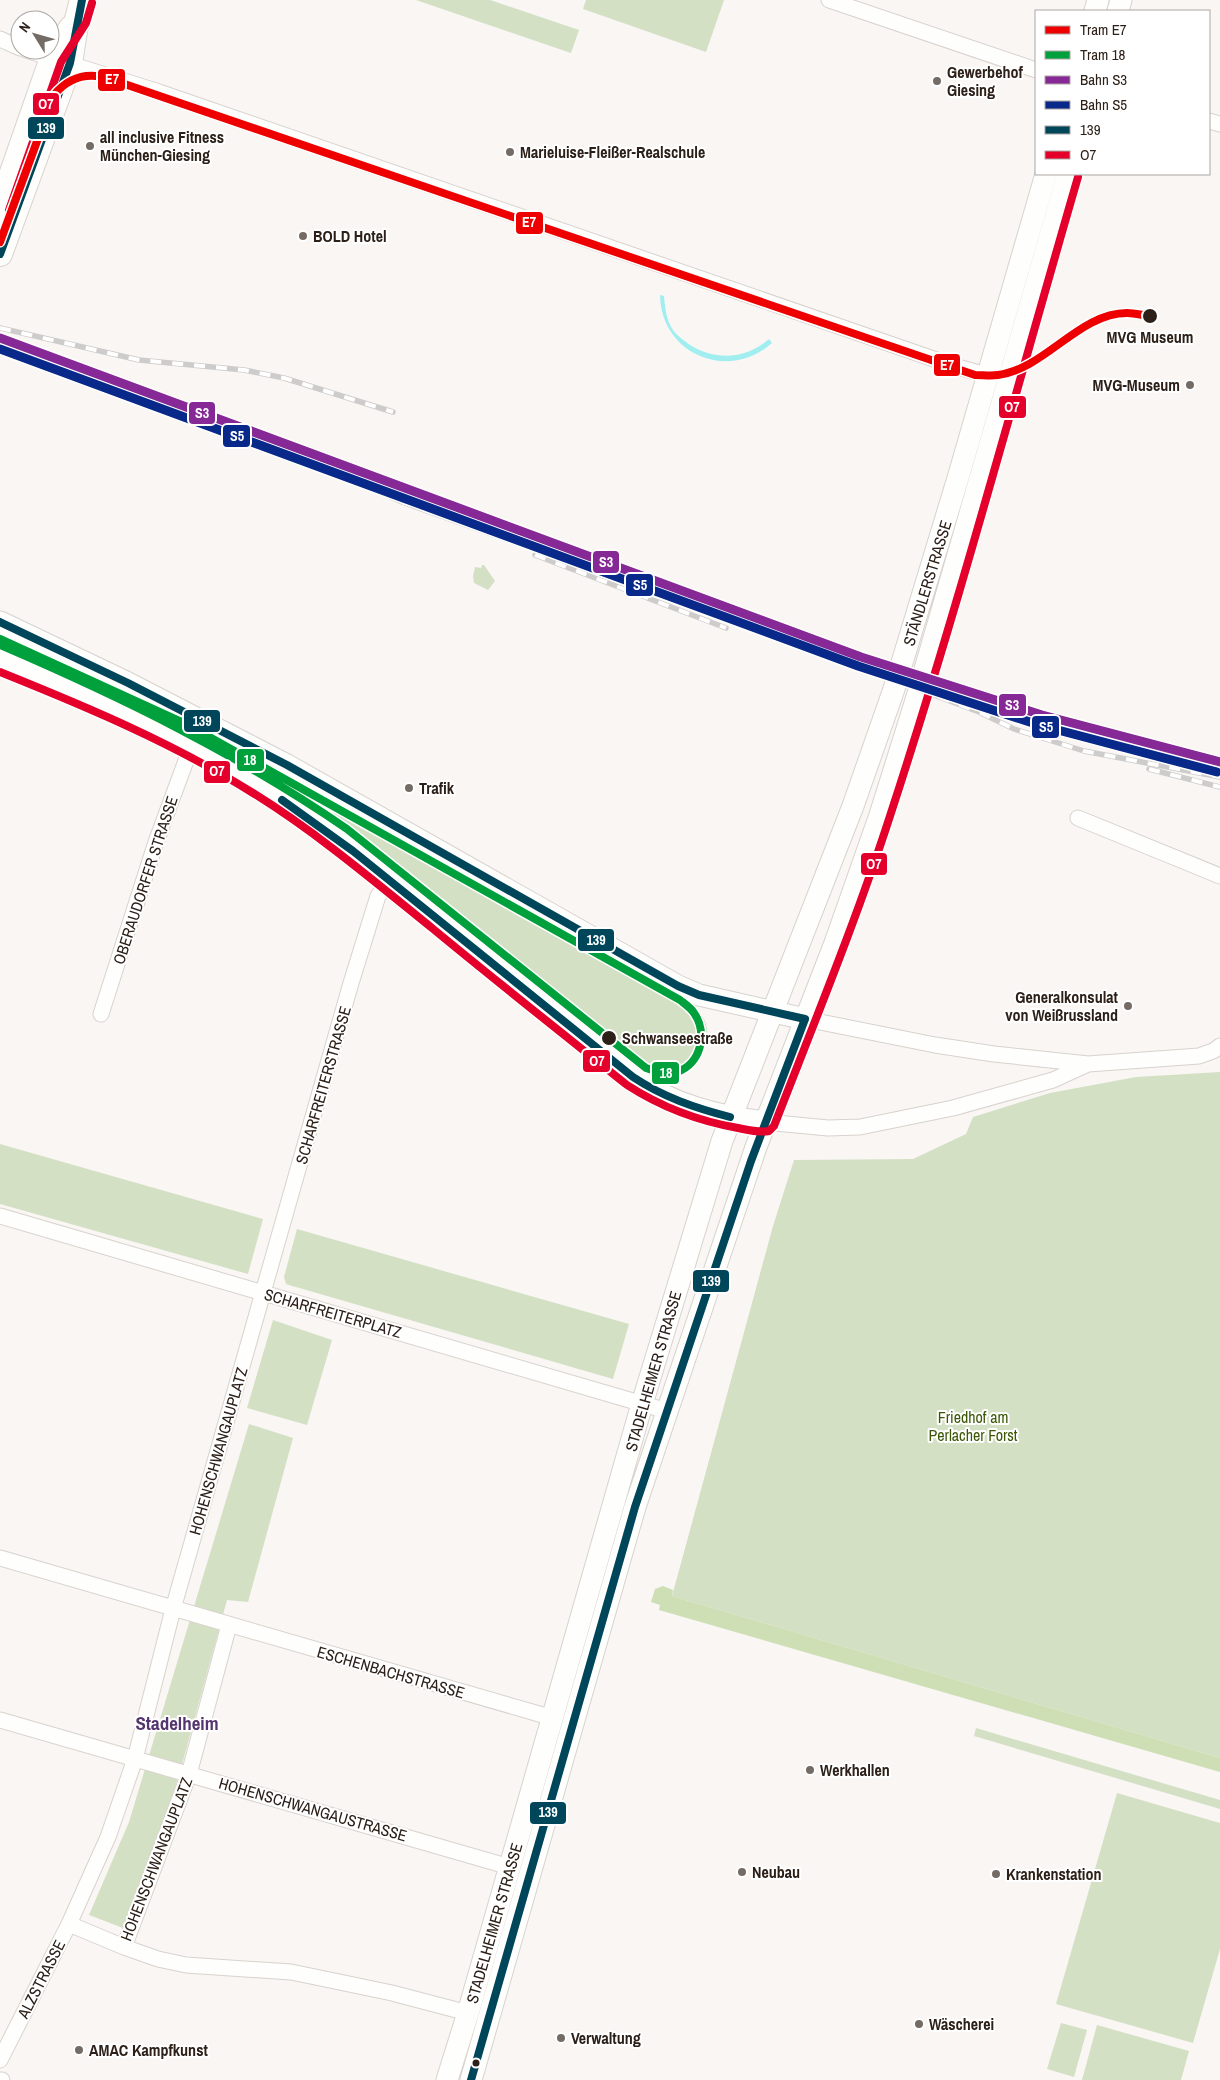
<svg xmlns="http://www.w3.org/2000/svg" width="1220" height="2080" font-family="'Archivo Narrow',sans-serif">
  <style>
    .green { fill: #d4e0c4 }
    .forest { fill: #cedeb5 }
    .water { fill: #a0eef0 }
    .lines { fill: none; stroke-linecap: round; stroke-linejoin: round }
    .minor-casing { stroke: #d9d2cd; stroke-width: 17 }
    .secondary-casing { stroke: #d9d2cd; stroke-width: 23 }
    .primary-casing { stroke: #d9d2cd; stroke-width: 26 }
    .minor { stroke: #fefefd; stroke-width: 15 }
    .secondary { stroke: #fefefd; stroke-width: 21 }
    .primary { stroke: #fefefd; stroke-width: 24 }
    .rail-casing { stroke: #cecccb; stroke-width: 5.5 }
    .rail { stroke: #fff; stroke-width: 4; stroke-dasharray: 11; stroke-linecap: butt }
    .bus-1-casing { stroke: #fff; stroke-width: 11 }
    .bus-2-casing { stroke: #fff; stroke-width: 11 }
    .bus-1 { stroke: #00465a; stroke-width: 8 }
    .bus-2 { stroke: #e4002b; stroke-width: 8 }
    .rail-1-casing { stroke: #fff; stroke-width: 12 }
    .rail-2-casing { stroke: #fff; stroke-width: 12 }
    .rail-1 { stroke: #862996; stroke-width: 9 }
    .rail-2 { stroke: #08298a; stroke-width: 9 }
    .tram-1-casing { stroke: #fff; stroke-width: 11 }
    .tram-2-casing { stroke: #fff; stroke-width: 11 }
    .tram-1 { stroke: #e00; stroke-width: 8 }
    .tram-2 { stroke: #00a03c; stroke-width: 8 }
    .poi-dot { fill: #746b65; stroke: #fff; stroke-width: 2 }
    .stop-dot { fill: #2c2018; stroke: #fff; stroke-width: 2 }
    .labels { text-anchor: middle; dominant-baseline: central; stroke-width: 4; stroke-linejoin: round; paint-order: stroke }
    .poi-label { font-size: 16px; font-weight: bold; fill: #2c2018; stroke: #fff; text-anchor: start }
    .stop-label { font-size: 16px; font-weight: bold; fill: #2c2018; stroke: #fff }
    .street-label { font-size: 16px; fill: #2c2018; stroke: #fff }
    .park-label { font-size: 16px; fill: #3b5704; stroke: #fff }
    .quarter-label { font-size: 19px; font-weight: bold; fill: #55356f; stroke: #fff }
    .line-badge { stroke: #fff; stroke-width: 2 }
    .badge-label { font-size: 14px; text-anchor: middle; font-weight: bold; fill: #fff }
  </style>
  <rect width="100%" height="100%" fill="#f9f6f4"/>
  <path class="green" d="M416 0H490L579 30 571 53Z
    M586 0H724L706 52 583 9Z
    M482 565H484L495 581 488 590 474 583 473 576 475 567 481 568Z
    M0 633 81 668 302 785 293 800 32 666 33 662 0 648Z
    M310 785 690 1001C697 1008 703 1015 706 1024 715 1057 678 1089 648 1073L503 957 500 960 305 808 307 804 300 800Z
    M1220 1072V1758L672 1596 773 1226 794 1160 913 1159 966 1134 973 1117 1050 1093 1136 1077Z
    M0 1144 263 1219 248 1274 0 1204Z
    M297 1229 629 1324 613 1379 289 1285 286 1284 284 1277Z
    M273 1320 332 1340 307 1425 247 1408Z
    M249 1424 293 1438 248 1602 227 1600 183 1761 165 1821 123 1928 89 1915 129 1822Z
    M976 1728 1220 1800V1809L974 1736Z
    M1117 1793 1220 1823V1949L1193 2043 1056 2004Z
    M1061 2023 1087 2030 1074 2077 1047 2069Z
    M1097 2025 1189 2051 1181 2080H1082Z"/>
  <path class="forest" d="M663 1586 673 1590 672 1596 1220 1758V1772L659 1610 660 1605 651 1602 655 1589Z"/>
  <path class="water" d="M660 295 664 296C665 307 666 320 673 330 677 336 684 340 690 345 716 361 746 359 769 339L772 343C729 382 661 355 660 295Z"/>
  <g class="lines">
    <defs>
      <path id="minor" d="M829 0 1036 70
        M0 39 20 48
        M26 50 159 92 954 366 979 373H997
        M1209 121 1220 124
        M1078 818 1220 876
        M101 1014 156 842 191 747
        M805 1019 935 1045 994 1054 1088 1064 1199 1056 1213 1051 1220 1046
        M765 1122 828 1128 860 1127 953 1108 1053 1080 1088 1064
        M0 1216 667 1411
        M0 1558 553 1718
        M0 1720 510 1867
        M69 1924 124 1947 189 1774 229 1625
        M124 1947 158 1959 186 1965 291 1972 325 1979 392 1993 468 2013
        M0 2060 69 1924 108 1837 135 1759 173 1609 351 983 378 896 390 881
        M0 2080H2"/>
      <path id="secondary" d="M1095 11 1098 0
        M1118 11 1121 0
        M0 622 128 683 287 765 678 986 699 995 805 1019
        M0 661C88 697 178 734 259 785 322 825 381 873 439 921 504 973 568 1025 633 1077 673 1105 717 1116 765 1122
        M447 2080 468 2013 642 1404 722 1141 853 806 894 689 958 478 1046 174
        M471 2080 635 1507 756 1147 835 943 880 815 917 697 1068 174"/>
      <path id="primary" d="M0 207 52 58 71 28
        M0 254 70 63 77 19 82 0"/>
    </defs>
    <use href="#minor" class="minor-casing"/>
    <use href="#secondary" class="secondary-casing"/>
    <use href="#primary" class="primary-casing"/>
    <use href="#minor" class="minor"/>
    <use href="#secondary" class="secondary"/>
    <use href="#primary" class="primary"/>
    <defs>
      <path id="rail" d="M0 328 139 360 244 370 284 378 393 412
        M124 397 293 458
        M262 436 339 474 402 502 796 643 979 712 1014 729 1084 751 1220 777
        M535 555 726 628
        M1149 769 1220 787"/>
    </defs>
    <use href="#rail" class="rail-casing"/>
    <use href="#rail" class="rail"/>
    <defs>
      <path id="bus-1" d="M0 254 70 63 82 0
        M0 622 128 683 287 765 678 986 699 995 805 1019
        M282 800 353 851 633 1077C663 1097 695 1108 730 1117
        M471 2080 635 1507 751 1161 805 1019"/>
      <path id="bus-2" d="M9 210 61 62 86 23 92 3
        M0 672C87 707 173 743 253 793 316 832 374 881 432 928 496 981 562 1033 627 1085 661 1107 698 1121 738 1128 748 1130 760 1133 769 1131L774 1126C814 1023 856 921 890 816 959 605 1016 390 1078 177"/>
    </defs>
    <use href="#bus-1" class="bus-1-casing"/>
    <use href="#bus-2" class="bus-2-casing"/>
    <use href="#bus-1" class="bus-1"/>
    <use href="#bus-2" class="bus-2"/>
    <defs>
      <path id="rail-1" d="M0 338 861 657 1042 715 1220 762"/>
      <path id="rail-2" d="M0 349 858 666 1039 725 1217 772"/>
    </defs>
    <use href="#rail-1" class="rail-1-casing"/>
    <use href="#rail-2" class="rail-2-casing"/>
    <use href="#rail-1" class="rail-1"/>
    <use href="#rail-2" class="rail-2"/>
    <defs>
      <path id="tram-1" d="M0 242 54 95C68 78 85 72 107 78L975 375C983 375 991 376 998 375 1045 369 1079 313 1127 313 1134 313 1142 315 1150 316"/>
      <path id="tram-2" d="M0 639 188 725 680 1000C685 1004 691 1008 694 1013 708 1033 701 1064 677 1072 666 1075 656 1071 646 1068L347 829C238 754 121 697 0 645"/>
    </defs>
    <use href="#tram-1" class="tram-1-casing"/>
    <use href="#tram-2" class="tram-2-casing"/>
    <use href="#tram-1" class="tram-1"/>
    <use href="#tram-2" class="tram-2"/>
  </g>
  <g class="poi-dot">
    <circle cx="937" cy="81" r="5"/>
    <circle cx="90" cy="146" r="5"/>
    <circle cx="510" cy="152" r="5"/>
    <circle cx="303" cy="236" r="5"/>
    <circle cx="1190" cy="385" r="5"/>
    <circle cx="409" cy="788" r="5"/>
    <circle cx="1128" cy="1006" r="5"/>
    <circle cx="810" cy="1770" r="5"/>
    <circle cx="742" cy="1872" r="5"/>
    <circle cx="996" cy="1874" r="5"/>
    <circle cx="919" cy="2024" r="5"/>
    <circle cx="561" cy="2038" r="5"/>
    <circle cx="79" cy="2050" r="5"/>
  </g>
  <g class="stop-dot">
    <circle cx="1150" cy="316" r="8"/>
    <circle cx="609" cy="1038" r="8"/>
    <circle cx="476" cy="2063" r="4.5"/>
  </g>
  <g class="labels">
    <g class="poi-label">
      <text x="947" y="72">Gewerbehof<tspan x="947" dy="18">Giesing</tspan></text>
      <text x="100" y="137">all inclusive Fitness<tspan x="100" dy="18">München-Giesing</tspan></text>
      <text x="520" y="152">Marieluise-Fleißer-Realschule</text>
      <text x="313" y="236">BOLD Hotel</text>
      <text x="1180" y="385" text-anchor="end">MVG-Museum</text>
      <text x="419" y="788">Trafik</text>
      <text x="1118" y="997" text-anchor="end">Generalkonsulat<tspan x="1118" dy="18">von Weißrussland</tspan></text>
      <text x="820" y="1770">Werkhallen</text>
      <text x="752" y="1872">Neubau</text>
      <text x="1006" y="1874">Krankenstation</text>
      <text x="929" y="2024">Wäscherei</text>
      <text x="571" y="2038">Verwaltung</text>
      <text x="89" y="2050">AMAC Kampfkunst</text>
    </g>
    <g class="stop-label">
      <text x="1150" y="337">MVG Museum</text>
      <text x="622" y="1038" text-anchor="start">Schwanseestraße</text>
    </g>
    <g class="street-label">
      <text transform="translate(927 583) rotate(-73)">STÄNDLERSTRASSE</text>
      <text transform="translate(145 880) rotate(-72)">OBERAUDORFER STRASSE</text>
      <text transform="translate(323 1085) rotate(-74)">SCHARFREITERSTRASSE</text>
      <text transform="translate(333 1313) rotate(16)">SCHARFREITERPLATZ</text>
      <text transform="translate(653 1371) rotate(-74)">STADELHEIMER STRASSE</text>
      <text transform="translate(218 1451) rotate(-74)">HOHENSCHWANGAUPLATZ</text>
      <text transform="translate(391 1672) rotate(16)">ESCHENBACHSTRASSE</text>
      <text transform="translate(313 1809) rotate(16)">HOHENSCHWANGAUSTRASSE</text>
      <text transform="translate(156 1859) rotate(-69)">HOHENSCHWANGAUPLATZ</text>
      <text transform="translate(494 1923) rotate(-74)">STADELHEIMER STRASSE</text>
      <text transform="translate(41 1979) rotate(-63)">ALZSTRASSE</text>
    </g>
    <g class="park-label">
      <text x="973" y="1417">Friedhof am<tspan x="973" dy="18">Perlacher Forst</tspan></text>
    </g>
    <g class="quarter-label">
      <text x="177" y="1723">Stadelheim</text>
    </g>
  </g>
  <g class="line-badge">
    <rect x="97" y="68" width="29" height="24" rx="5" fill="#e00"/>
    <rect x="32" y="92" width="28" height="24" rx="5" fill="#e4002b"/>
    <rect x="27" y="116" width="38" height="24" rx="5" fill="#00465a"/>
    <rect x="515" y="211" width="29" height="24" rx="5" fill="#e00"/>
    <rect x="933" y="353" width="28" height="24" rx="5" fill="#e00"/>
    <rect x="998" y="395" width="29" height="24" rx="5" fill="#e4002b"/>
    <rect x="188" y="401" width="28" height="24" rx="5" fill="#862996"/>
    <rect x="222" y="424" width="29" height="24" rx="5" fill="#08298a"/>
    <rect x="592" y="550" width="28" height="24" rx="5" fill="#862996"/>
    <rect x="625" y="573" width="29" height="24" rx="5" fill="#08298a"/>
    <rect x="998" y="693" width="29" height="24" rx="5" fill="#862996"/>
    <rect x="183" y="709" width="38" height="24" rx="5" fill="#00465a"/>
    <rect x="1031" y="715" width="29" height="24" rx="5" fill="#08298a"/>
    <rect x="236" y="748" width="29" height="24" rx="5" fill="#00a03c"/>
    <rect x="203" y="760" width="28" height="24" rx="5" fill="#e4002b"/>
    <rect x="860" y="852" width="28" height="24" rx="5" fill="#e4002b"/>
    <rect x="577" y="928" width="38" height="24" rx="5" fill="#00465a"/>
    <rect x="582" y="1049" width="29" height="24" rx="5" fill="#e4002b"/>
    <rect x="651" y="1061" width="29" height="24" rx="5" fill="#00a03c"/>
    <rect x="692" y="1269" width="38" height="24" rx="5" fill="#00465a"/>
    <rect x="529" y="1801" width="38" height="24" rx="5" fill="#00465a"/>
  </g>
  <g class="badge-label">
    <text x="112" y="84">E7</text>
    <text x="46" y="109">O7</text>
    <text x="46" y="133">139</text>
    <text x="529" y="227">E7</text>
    <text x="947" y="370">E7</text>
    <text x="1012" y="412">O7</text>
    <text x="202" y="418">S3</text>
    <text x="237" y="441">S5</text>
    <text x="606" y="567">S3</text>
    <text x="640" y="590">S5</text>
    <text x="1012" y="710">S3</text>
    <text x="202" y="726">139</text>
    <text x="1046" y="732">S5</text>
    <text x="250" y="765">18</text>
    <text x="217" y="776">O7</text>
    <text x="874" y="869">O7</text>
    <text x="596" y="945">139</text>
    <text x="597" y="1066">O7</text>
    <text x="666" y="1078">18</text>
    <text x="711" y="1286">139</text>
    <text x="548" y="1817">139</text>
  </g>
  <rect x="1035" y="10" width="175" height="165" fill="#ffffff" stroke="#aba6a3"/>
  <rect x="1045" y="26" width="25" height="8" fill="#ee0000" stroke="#aba6a3"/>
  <text x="1080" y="35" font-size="15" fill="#2c2018">Tram E7</text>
  <rect x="1045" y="51" width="25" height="8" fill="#00a03c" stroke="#aba6a3"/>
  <text x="1080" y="60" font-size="15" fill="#2c2018">Tram 18</text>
  <rect x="1045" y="76" width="25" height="8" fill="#862996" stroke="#aba6a3"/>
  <text x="1080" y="85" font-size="15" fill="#2c2018">Bahn S3</text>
  <rect x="1045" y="101" width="25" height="8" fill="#08298a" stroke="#aba6a3"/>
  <text x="1080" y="110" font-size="15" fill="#2c2018">Bahn S5</text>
  <rect x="1045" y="126" width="25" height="8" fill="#00465a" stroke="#aba6a3"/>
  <text x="1080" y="135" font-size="15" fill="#2c2018">139</text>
  <rect x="1045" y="151" width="25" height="8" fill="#e4002b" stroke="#aba6a3"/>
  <text x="1080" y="160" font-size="15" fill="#2c2018">O7</text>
  <g transform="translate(35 35) rotate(307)"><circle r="24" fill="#ffffff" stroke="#aba6a3"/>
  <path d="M0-4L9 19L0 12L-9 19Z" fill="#746b65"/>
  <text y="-8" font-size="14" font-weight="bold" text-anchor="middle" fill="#2c2018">N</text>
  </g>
</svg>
